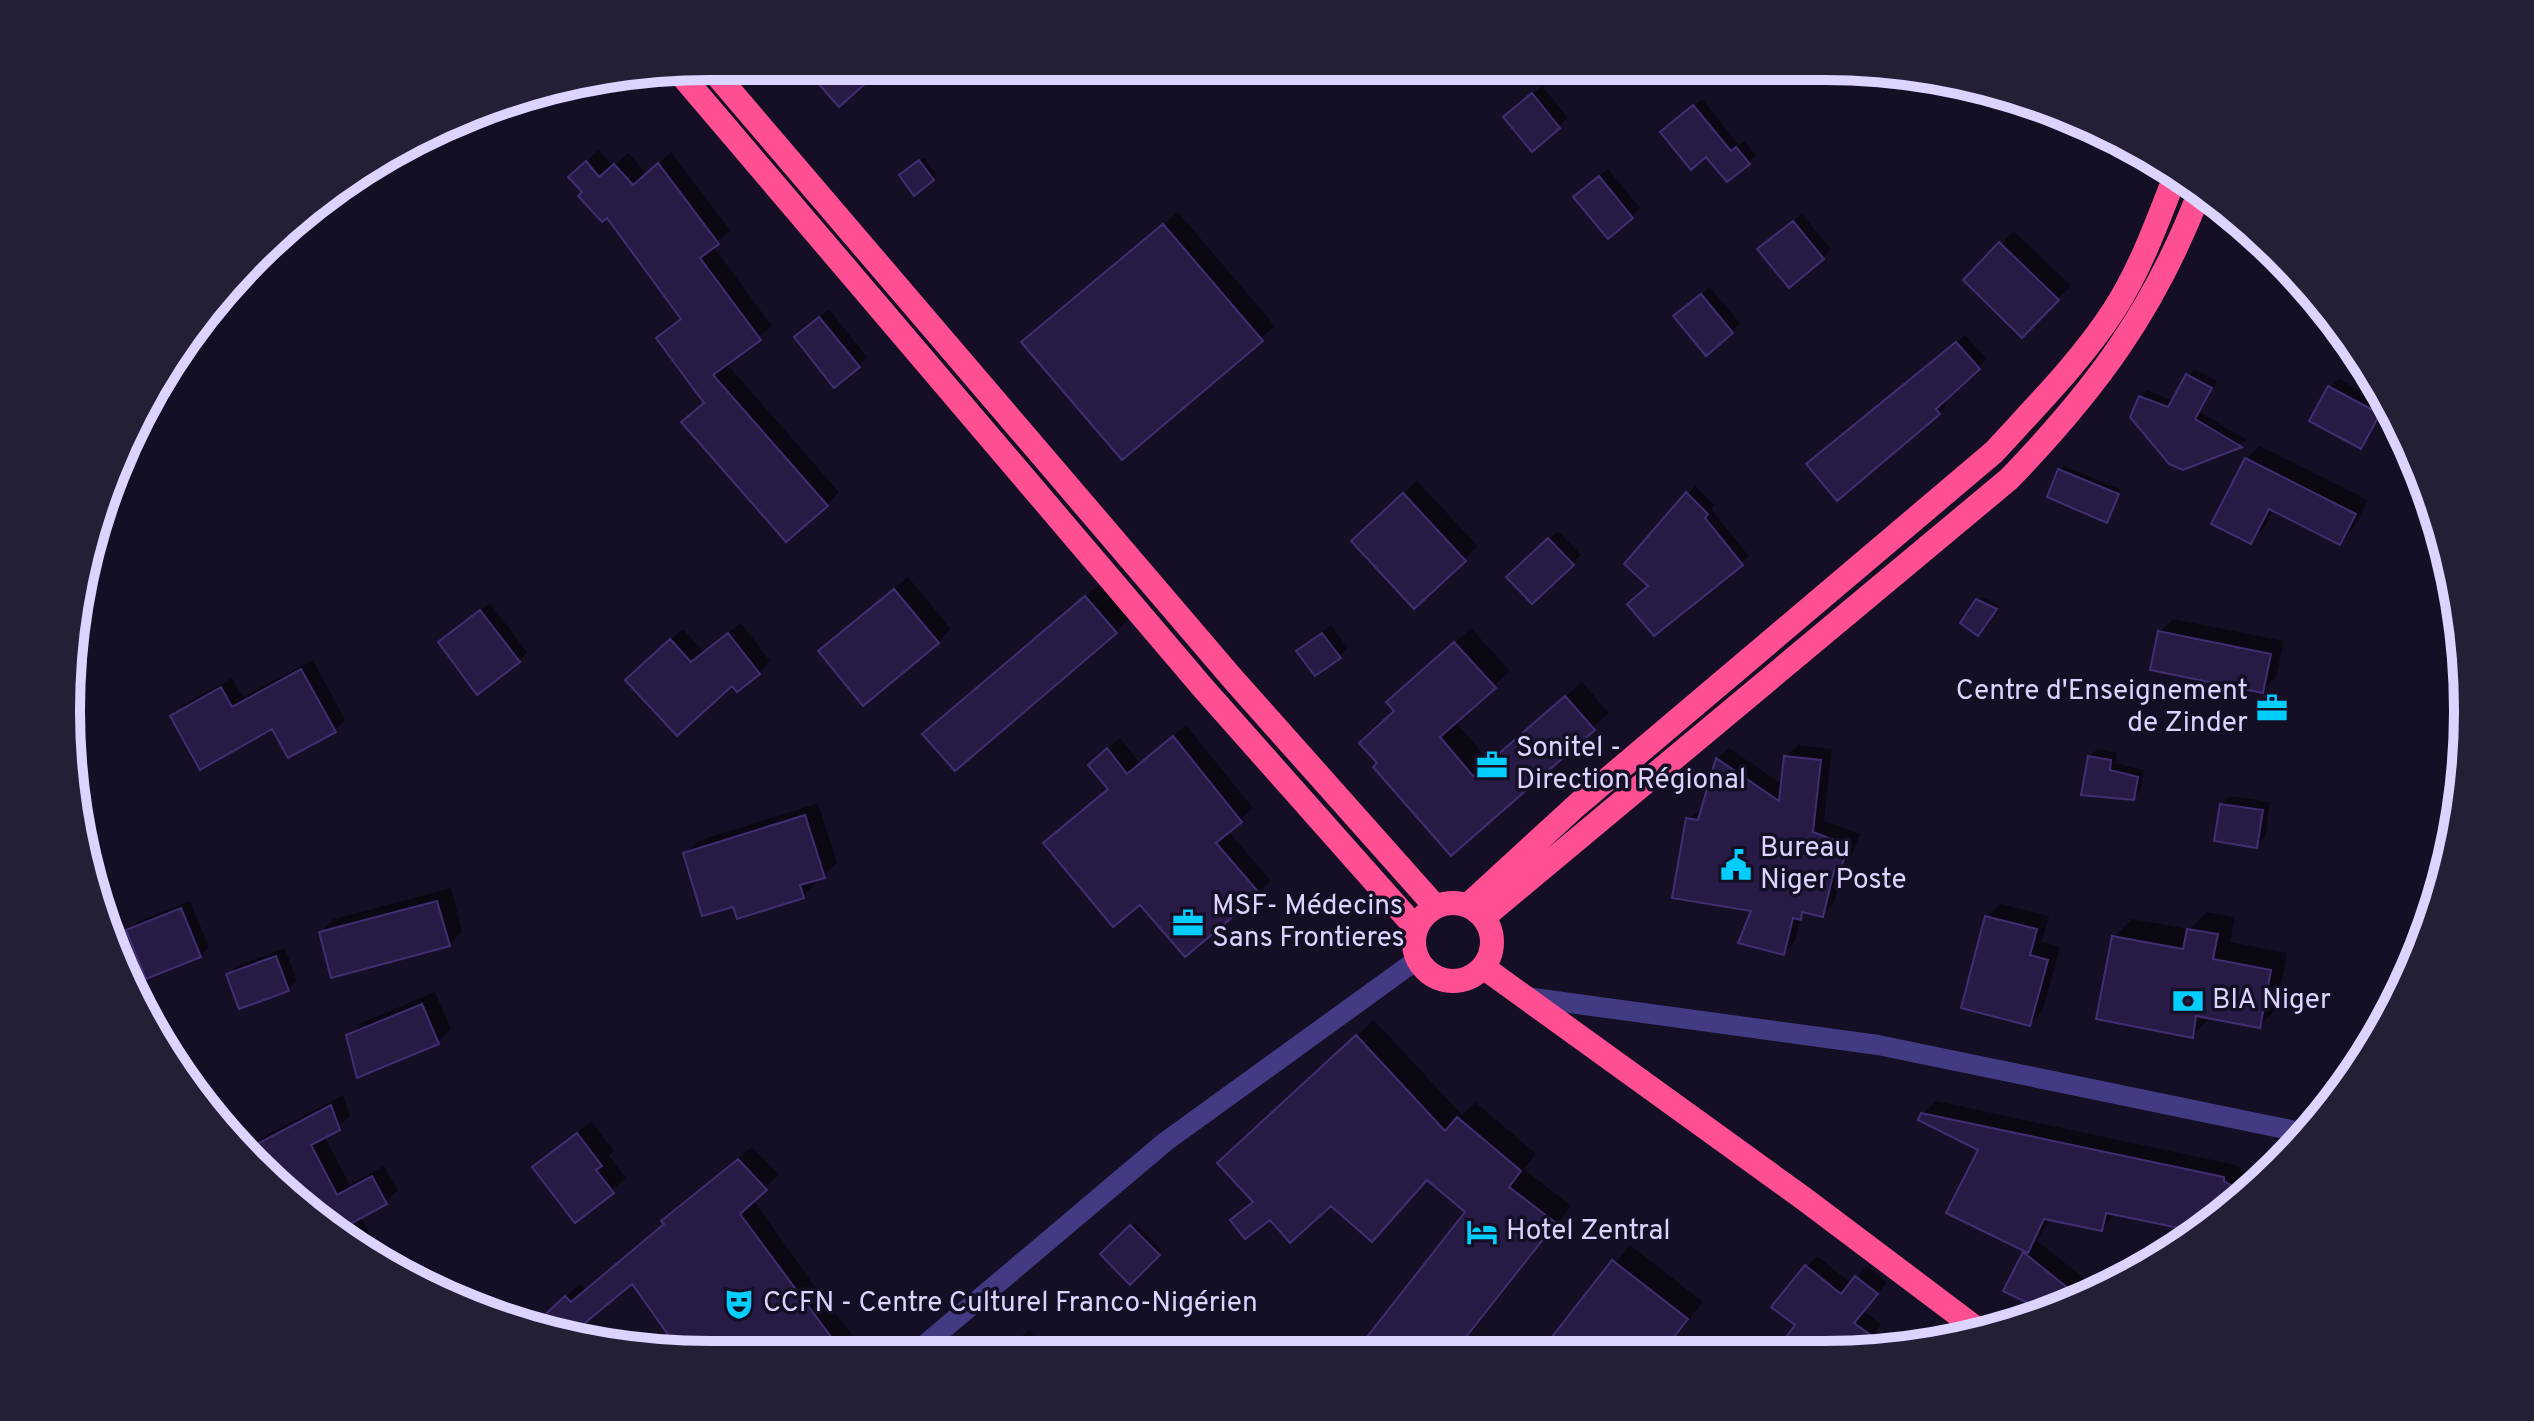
<svg xmlns="http://www.w3.org/2000/svg" width="2534" height="1421" font-family="Overpass,sans-serif">
  <style>
    .shadow { fill: #0007 }
    .building { fill: #271b46; stroke: #412d72; stroke-width: 2 }
    .lines { fill: none; stroke-linecap: round; stroke-linejoin: round }
    .minor { stroke: #433a84; stroke-width: 20 }
    .highway { stroke: #fe4f93; stroke-width: 24 }
    .labels { text-anchor: middle; dominant-baseline: central; stroke-width: 7; stroke-linejoin: round; paint-order: stroke }
    .poi-label { font-size: 28px; fill: #dcd3ff; stroke: #150f25; text-anchor: start }
    .rim { fill: none; stroke: #dcd3ff; stroke-width: 10 }
  </style>
  <rect width="100%" height="100%" fill="#150f25"/>
  <path class="shadow" d="M1610 67H1632L1619 78Z
    M1964 84 1990 88 1987 91Z
    M1542 86 1568 118 1532 149 1515 108Z
    M1702 99 1739 145 1744 141 1756 155 1748 162 1707 155 1670 125Z
    M2063 118 2123 143 2110 157Z
    M599 150 613 166 628 153 647 174 671 152 730 230 713 246 772 326 726 363 839 492 826 505 706 402 658 338 682 317 607 215 585 192 583 164Z
    M924 158 937 175 933 179 905 172Z
    M1608 169 1640 208 1632 217 1584 188Z
    M1178 212 1275 326 1122 457 1024 342Z
    M1802 214 1831 249 1823 258 1768 241Z
    M2014 231 2071 286 2022 335 1966 280Z
    M1710 287 1740 323 1732 332 1684 308Z
    M829 309 867 357 858 366 796 337Z
    M1965 335 1987 359 1943 400 1947 404 1939 413 1817 456Z
    M2194 369 2217 381 2200 412 2247 440 2191 468 2177 467 2141 397 2147 390 2173 401Z
    M2339 379 2388 405 2361 447 2330 387Z
    M2260 446 2368 500 2353 529 2339 542 2274 509 2264 528 2251 541 2246 459Z
    M2064 466 2121 490 2107 520 2060 470Z
    M1417 481 1478 546 1414 606 1366 528Z
    M1695 486 1714 505 1711 509 1749 556 1741 563 1650 585 1627 564Z
    M1558 531 1581 555 1532 601 1509 577Z
    M908 577 951 629 938 642 834 638Z
    M1100 584 1129 619 1116 632 938 721Z
    M1982 597 1999 605 1982 630 1978 600Z
    M490 603 527 652 519 661 440 642Z
    M2173 619 2284 641 2276 677 2263 690 2160 632Z
    M741 623 770 661 759 673 639 668 683 629 704 652Z
    M1331 625 1348 648 1339 657 1299 651Z
    M1471 628 1510 671 1455 721 1490 762 1582 682 1609 713 1451 853 1396 710 1405 687Z
    M2463 648 2466 667 2456 656Z
    M313 660 345 720 334 731 172 716 183 705 232 678 243 697Z
    M1186 725 1253 808 1228 831 1271 881 1185 955 1110 788 1102 753 1120 738 1140 763Z
    M1798 745 1832 749 1824 821 1860 834 1852 855 1844 863 1834 903 1822 915 1806 911 1801 916 1795 941 1783 953 1688 819 1703 808 1717 759 1729 748 1783 785 1786 757Z
    M2097 749 2117 753 2116 763 2144 770 2140 791 2133 798 2090 756Z
    M2230 796 2270 802 2265 837 2256 845 2221 805Z
    M818 803 837 863 823 876 815 879 816 882 803 896 734 904 685 854 698 841Z
    M451 888 462 931 449 945 321 932 334 919Z
    M190 901 209 947 200 956 128 931 137 922Z
    M2000 904 2049 916 2042 942 2060 947 2043 1010 2030 1024 1987 917Z
    M2207 912 2235 917 2230 942 2287 953 2277 1008 2259 1026 2211 1017 2192 1036 2114 937 2132 919 2189 929Z
    M285 948 297 981 288 989 228 975 237 966Z
    M435 992 451 1029 437 1043 348 1036 361 1023Z
    M1374 1020 1462 1115 1475 1102 1536 1154 1524 1169 1571 1206 1457 1351H1358L1467 1212 1428 1178 1270 1217 1232 1220 1254 1200 1236 1147Z
    M343 1095 350 1116 324 1136 350 1185 384 1166 398 1190 386 1202 360 1216 380 1252 375 1258 247 1151 259 1139Z
    M1936 1101 2236 1165 2260 1182 2200 1231 2116 1213 2102 1229 2050 1218 2037 1241 2097 1288 2035 1319 2025 1253 2028 1250 1980 1149 1923 1114Z
    M591 1121 614 1151 609 1156 626 1178 576 1220 535 1167Z
    M752 1147 779 1175 753 1199 824 1300 865 1350 862 1353H772L632 1281 567 1337 532 1328 580 1284 586 1290 665 1223 663 1221 677 1207Z
    M1135 1223 1162 1250 1130 1282 1103 1254Z
    M1630 1245 1703 1302 1668 1347 1664 1350 1544 1351Z
    M1817 1256 1852 1284 1867 1266 1887 1282 1864 1311 1881 1324 1862 1350H1784L1797 1325 1806 1267Z
    M1029 1330 1047 1352 1002 1353Z"/>
  <path class="building" d="M803 66H885L839 107Z
    M1532 93 1560 128 1532 152 1503 117Z
    M1693 105 1731 151 1736 147 1750 164 1727 182 1706 157 1691 170 1660 132Z
    M919 160 934 180 914 196 899 175Z
    M586 161 599 177 614 164 633 185 658 163 719 244 700 258 761 340 713 375 828 506 786 542 681 422 704 403 656 338 681 319 607 218 602 222 578 196 582 192 568 177Z
    M1599 176 1633 218 1608 239 1573 197Z
    M1793 221 1824 259 1789 288 1757 249Z
    M1163 224 1263 341 1122 460 1021 342Z
    M1999 242 2059 300 2022 338 1963 280Z
    M1701 294 1733 333 1706 356 1673 316Z
    M819 317 860 367 834 388 794 337Z
    M1956 342 1980 369 1936 409 1940 414 1837 501 1806 464Z
    M2186 374 2212 388 2195 419 2242 447 2183 470 2169 464 2130 417 2139 396 2168 407Z
    M2328 386 2380 414 2361 449 2309 421Z
    M2245 458 2356 514 2340 545 2269 509 2251 544 2211 524Z
    M2058 469 2119 494 2107 523 2047 497Z
    M1686 492 1708 514 1705 518 1743 565 1654 636 1627 604 1648 586 1624 564Z
    M1403 493 1466 561 1414 609 1351 541Z
    M1548 538 1574 565 1532 604 1506 577Z
    M894 589 939 643 863 706 818 651Z
    M1085 596 1117 633 955 771 922 734Z
    M1976 599 1997 609 1978 636 1960 623Z
    M480 610 520 662 477 695 438 642Z
    M2158 631 2271 654 2263 693 2150 670Z
    M728 633 760 674 737 692 732 686 677 736 625 680 670 639 691 662Z
    M1322 633 1341 658 1315 676 1296 651Z
    M1454 642 1496 688 1440 737 1473 776 1565 696 1595 730 1451 856 1373 767 1377 763 1359 743 1394 711 1386 702Z
    M301 669 336 732 288 758 272 729 200 770 170 716 221 687 232 707Z
    M1173 736 1242 822 1216 843 1260 894 1185 957 1140 905 1113 927 1043 843 1108 789 1088 765 1107 748 1127 774Z
    M1784 756 1821 760 1813 832 1850 846 1840 869 1835 867 1823 917 1802 912 1801 920 1793 918 1784 955 1738 943 1751 911 1672 898 1686 818 1698 820 1716 758 1779 801Z
    M2088 756 2111 760 2110 770 2138 777 2134 800 2081 795Z
    M2220 804 2263 810 2257 848 2214 841Z
    M805 815 825 878 800 885 804 898 737 919 733 907 702 916 683 853Z
    M437 901 450 946 331 978 319 932Z
    M181 908 201 957 146 979 126 930Z
    M1985 916 2037 929 2030 955 2048 960 2030 1026 1961 1008Z
    M2187 929 2218 934 2213 959 2271 970 2260 1028 2196 1016 2193 1038 2096 1019 2112 936 2183 949Z
    M276 956 289 991 239 1009 226 974Z
    M422 1004 439 1044 357 1078 346 1035Z
    M1356 1035 1445 1131 1457 1117 1521 1171 1509 1187 1556 1223 1455 1351H1356L1465 1212 1427 1180 1372 1242 1331 1206 1290 1243 1270 1220 1245 1239 1230 1220 1253 1202 1217 1163Z
    M331 1105 340 1130 311 1145 337 1195 372 1176 387 1204 352 1223 366 1251 244 1151Z
    M1921 1113 2224 1177V1181L2246 1194 2198 1232 2106 1213 2102 1231 2044 1219 2028 1253 1946 1213 1978 1150 1918 1120Z
    M577 1133 602 1166 596 1170 614 1193 575 1223 532 1167Z
    M738 1159 767 1190 740 1214 843 1353 682 1354 632 1284 568 1337 531 1328 565 1296 571 1302 664 1224 661 1221Z
    M1130 1225 1160 1255 1130 1285 1100 1254Z
    M2023 1252 2079 1297 2031 1321 2013 1325 2030 1304 2003 1291Z
    M1612 1260 1688 1319 1664 1350H1631L1614 1337 1604 1351H1541Z
    M1805 1265 1841 1294 1855 1276 1878 1294 1854 1323 1872 1336 1861 1350H1776L1795 1325 1771 1307Z"/>
  <g class="lines">
    <path class="minor" d="M1526 997 1878 1045 2305 1133
      M915 1353 1165 1142 1418 959"/>
    <path class="highway" d="M709 66 1233 679 1435 906
      M678 71 1204 689 1416 928
      M1414 942a39 39 0 1 1 78 0a39 39 0 1 1-78 0Z
      M1468 905 1577 805 1994 452C2035 407 2081 361 2114 310 2141 268 2158 220 2176 174
      M1484 917 2009 479C2096 389 2155 309 2200 191
      M1483 967 1803 1198 1981 1332"/>
  </g>
  <defs>
    <symbol id="office-bare" viewBox="-9 -9 18 18"><path d="M-6-3h4V-5.5h4V-3h4V5H-6ZM-1-4.5V-3h2v-1.5ZM-6 0V1H6V0Z" fill="#02cdfc" stroke="#150f25" stroke-width="2.5" paint-order="stroke"/></symbol>
    <symbol id="civic-bare" viewBox="-9 -9 18 18"><path d="M-.6-6.5H3V-4.5H.6V-3L4-1V1h2V6H-6V1h2V-1L-.6-3ZM-1.2 2.5V6h2.4V2.5Z" fill="#02cdfc" stroke="#150f25" stroke-width="2.5" paint-order="stroke"/></symbol>
    <symbol id="bank-bare" viewBox="-9 -9 18 18"><path d="M-6-4H6V4H-6ZM0-2.3a2.3 2.3 0 1 0 0 4.6a2.3 2.3 0 1 0 0-4.6Z" fill="#02cdfc" stroke="#150f25" stroke-width="2.5" paint-order="stroke"/></symbol>
    <symbol id="hotel-bare" viewBox="-9 -9 18 18"><path d="M-6-4.5h1.5V1H6V5H4.5V3h-9V5H-6ZM-4 0a1.8 1.8 0 1 1 3.6 0ZM.5 0V-2.5h3Q6-2.5 6 0Z" fill="#02cdfc" stroke="#150f25" stroke-width="2.5" paint-order="stroke"/></symbol>
    <symbol id="theatre-bare" viewBox="-9 -9 18 18"><path d="M-5-5.5Q0-4 5-5.5V0Q5 5 0 6Q-5 5-5 0ZM-3.3-2.5H-1v1.5H-3.3ZM1-2.5H3.3v1.5H1ZM-2.8 1Q0 5.5 2.8 1Z" fill="#02cdfc" stroke="#150f25" stroke-width="2.5" paint-order="stroke"/></symbol>
  </defs>
  <g fill-rule="evenodd">
    <use href="#office-bare" x="2250" y="686" width="44" height="44"/>
    <use href="#office-bare" x="1470" y="743" width="44" height="44"/>
    <use href="#civic-bare" x="1714" y="843" width="44" height="44"/>
    <use href="#office-bare" x="1166" y="901" width="44" height="44"/>
    <use href="#bank-bare" x="2166" y="979" width="44" height="44"/>
    <use href="#hotel-bare" x="1460" y="1210" width="44" height="44"/>
    <use href="#theatre-bare" x="717" y="1282" width="44" height="44"/>
  </g>
  <g class="labels">
    <g class="poi-label">
      <text x="2248" y="692" text-anchor="end">Centre d'Enseignement<tspan x="2248" dy="32">de Zinder</tspan></text>
      <text x="1516" y="749">Sonitel -<tspan x="1516" dy="32">Direction Régional</tspan></text>
      <text x="1760" y="849">Bureau<tspan x="1760" dy="32">Niger Poste</tspan></text>
      <text x="1212" y="907">MSF- Médecins<tspan x="1212" dy="32">Sans Frontieres</tspan></text>
      <text x="2212" y="1001">BIA Niger</text>
      <text x="1506" y="1232">Hotel Zentral</text>
      <text x="763" y="1304">CCFN - Centre Culturel Franco-Nigérien</text>
    </g>
  </g>
  <path d="M0 0H2534V1421H0ZM710 80H1824A630 630 0 0 1 2454 710V711A630 630 0 0 1 1824 1341H710A630 630 0 0 1 80 711V710A630 630 0 0 1 710 80Z" fill="#251f36" fill-rule="evenodd"/>
  <path class="rim" d="M710 80H1824A630 630 0 0 1 2454 710V711A630 630 0 0 1 1824 1341H710A630 630 0 0 1 80 711V710A630 630 0 0 1 710 80Z"/>
</svg>
